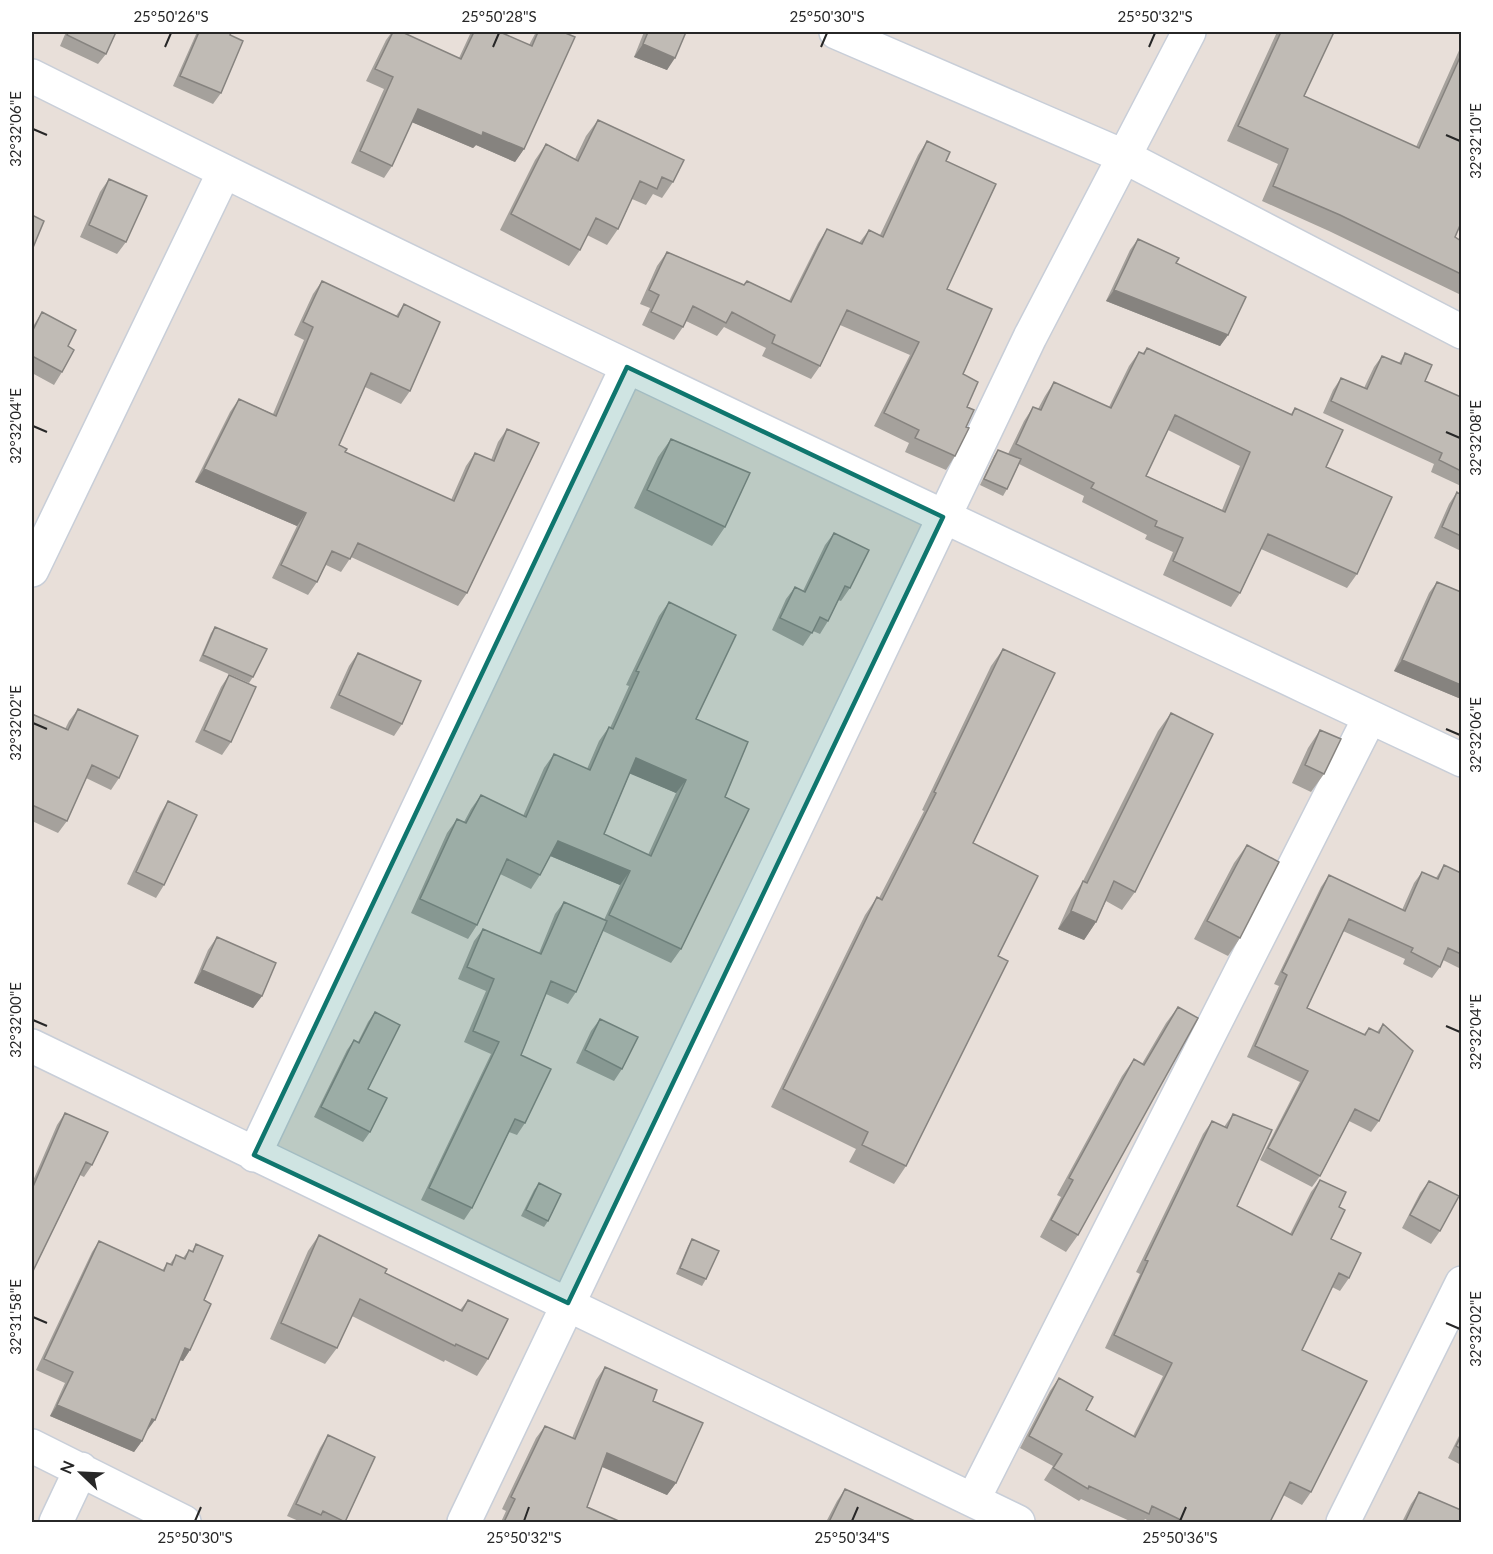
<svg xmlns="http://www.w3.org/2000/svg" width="1493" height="1554" font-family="Lato,sans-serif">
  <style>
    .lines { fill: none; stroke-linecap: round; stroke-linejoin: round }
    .minor-casing { stroke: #c8ced8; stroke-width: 36 }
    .minor { stroke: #fff; stroke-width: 33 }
    .wall { fill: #a5a19c; fill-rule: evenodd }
    .shaded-wall { fill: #86837f }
    .building { fill: #c0bbb5; stroke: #86837f; stroke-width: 1.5; fill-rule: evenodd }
    .marked { fill: #0f766e; fill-opacity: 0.2; stroke: #0f766e; stroke-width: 4.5; stroke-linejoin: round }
    .ticks { fill: none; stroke: #272727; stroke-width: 2 }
    .neatline { fill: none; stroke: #272727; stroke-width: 2 }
    .ticks-label { font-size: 15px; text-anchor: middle; fill: #272727 }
  </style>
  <rect width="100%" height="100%" fill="#e8dfd9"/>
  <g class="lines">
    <defs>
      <path id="minor" d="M836 32 1123 156 1462 332
        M32 76C504 312 983 535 1462 760
        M32 570 224 172
        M32 1046 1018 1522
        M254 1155 627 367
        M32 1446 184 1522
        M973 1500 1370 717
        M56 1522 81 1469
        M464 1522 1030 337 1189 32
        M1343 1522 1462 1283"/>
    </defs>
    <use href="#minor" class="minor-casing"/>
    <use href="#minor" class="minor"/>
  </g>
  <path class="wall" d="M66 32H116L106 54 98 64 60 46Z
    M197 32H232L230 35 221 93 213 104 173 86Z
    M392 32H402L459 58 471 32H500L529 45 536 32H563L524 149 515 162 476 145 473 148 412 122 392 166 384 178 351 163 384 89 366 81 386 40Z
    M644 32H686L667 70 634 57Z
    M1277 32H1334L1304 96 1416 147 1461 46V223L1455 237 1461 241V295L1329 231 1262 201 1278 164 1227 141Z
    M598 120 673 182 662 198 653 194 646 205 632 199 618 229 607 245 587 235 580 250 569 266 500 230 535 160 546 144 575 159 586 136Z
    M927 141 946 161 947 289 963 374 967 407 966 427 955 456 946 470 905 452 909 443 874 426 910 355 840 325 820 366 811 379 762 356 766 348 724 327 717 336 686 321 683 327 674 340 642 325 650 308 640 304 657 266 667 252 744 285 747 281 789 301 818 243 827 229 859 243 869 230 880 235 918 155Z
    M109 179 126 242 117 254 80 237 100 192Z
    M1138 239 1176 263 1228 335 1220 346 1106 301 1130 250Z
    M322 281 396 316 404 304 410 391 401 404 365 387 339 445 345 452 451 500 466 466 475 453 491 460 498 442 507 429 467 593 458 606 351 557 341 572 326 565 317 582 308 595 272 578 297 526 195 482 230 412 239 399 273 414 304 340 294 335 313 294Z
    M42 312 68 346 62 372 54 385 32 373V328Z
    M1147 348 1291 414 1295 408 1326 467 1357 574 1347 588 1261 549 1240 593 1231 607 1163 575 1173 552 1145 539 1147 535 1082 502 1084 496 1019 464 1007 489 1003 496 980 485 994 456 998 450 1008 454 1024 421 1033 407 1038 409 1045 396 1054 382 1109 407 1129 366 1139 352 1142 354ZM1168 430 1240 466 1222 510 1146 476Z
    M1405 353 1425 381 1461 397V486L1431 472 1434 464 1323 413 1333 390 1341 378 1364 388 1374 367 1382 356 1399 363Z
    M671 439 725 527 712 546 634 508 658 457Z
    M1457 492 1461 495V551L1434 538 1449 504Z
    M834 533 850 588 841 601 838 600 828 621 820 634 813 631 803 646 772 630 786 599 795 587 803 591 825 545Z
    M1437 582 1461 592V699L1394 671 1429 593Z
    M669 602 696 719 725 797 681 949 671 963 603 931 576 992 568 1004 546 994 521 1055 525 1123 517 1135 509 1132 472 1208 464 1220 421 1200 491 1054 464 1042 486 991 458 979 474 941 483 929 539 953 555 914 564 902 604 920 620 885 550 856 540 875 531 889 500 874 477 925 468 939 411 913 447 833 457 819 464 822 471 809 481 795 523 816 544 768 554 754 587 769 599 741 609 727 610 728 629 686 626 685 659 616ZM630 773 676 793 648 855 604 834Z
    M215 627 253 677 249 683 199 661 211 633Z
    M1003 649 973 843 998 956 906 1166 894 1184 849 1162 856 1149 771 1107 865 915 877 897 879 898 924 811 922 810 991 666Z
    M358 653 402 724 394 736 330 708 349 666Z
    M229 675 231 742 222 755 195 742 221 687Z
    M78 709 119 778 111 790 86 778 67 821 58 833 32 821V714L65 729 69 721Z
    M1171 713 1135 892 1122 910 1106 901 1096 922 1084 940 1058 929 1071 900 1083 881 1158 731Z
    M1320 730 1324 774 1311 792 1292 783 1308 748Z
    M168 801 164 885 156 898 127 884 160 814Z
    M1247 845 1240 938 1228 956 1194 939 1234 863Z
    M1444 865 1461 873V969L1443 960 1440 967 1432 978 1403 964 1405 959 1343 931 1307 1008 1364 1034 1369 1028 1377 1032 1383 1024 1379 1121 1371 1132 1349 1121 1320 1176 1312 1187 1260 1160 1300 1082 1247 1057 1279 986 1274 984 1321 887 1329 875 1402 910 1414 883 1422 872 1436 878Z
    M217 937 262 996 253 1008 194 983 208 950Z
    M1178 1007 1078 1235 1066 1252 1040 1237 1061 1197 1057 1195 1122 1076 1134 1059 1142 1064 1166 1023Z
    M375 1012 368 1089 370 1132 363 1142 314 1117 347 1050 354 1040 358 1042 368 1022Z
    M600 1019 622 1069 614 1081 576 1063 591 1031Z
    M65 1113 92 1165 84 1177 80 1175 32 1273V1183L57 1125Z
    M1233 1114 1237 1206 1290 1234 1311 1192 1320 1180 1339 1207 1331 1239 1349 1278 1340 1291 1332 1287 1302 1350 1311 1492 1302 1505 1283 1495 1270 1522H1151L1145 1519 1143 1522H1132L1081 1499 1079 1501 1044 1480 1053 1466 1020 1448 1050 1391 1059 1378 1086 1410 1133 1436 1163 1376 1105 1348 1140 1274 1136 1272 1203 1134 1212 1121 1224 1127Z
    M1429 1181 1440 1231 1431 1244 1402 1228 1420 1193Z
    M539 1183 548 1221 544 1227 521 1216 534 1190Z
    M319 1235 385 1273 460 1310 468 1300 488 1359 477 1376 445 1360 444 1362 352 1316 337 1348 325 1364 270 1339 308 1251Z
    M692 1239 706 1279 702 1286 676 1274 688 1246Z
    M99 1241 162 1271 167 1263 170 1264 176 1255 183 1258 189 1250 192 1251 196 1244 204 1300 190 1350 183 1361 180 1360 142 1441 134 1452 50 1416 65 1383 36 1370 92 1252Z
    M605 1367 653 1401 676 1483 667 1495 602 1467 587 1507 621 1522H501L506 1511 502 1509 536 1438 545 1426 572 1438 596 1380Z
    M1461 1432V1465L1448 1458Z
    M328 1435 375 1457 345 1522H301L287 1516 320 1448Z
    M845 1489 917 1522H826L837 1501Z
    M1419 1492 1461 1522H1402L1411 1504Z"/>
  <path class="shaded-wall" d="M643 44 675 58 667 70 634 57Z
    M418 109 483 132 524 149 515 162 476 145 473 148 409 121Z
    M1114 290 1228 335 1220 346 1106 301Z
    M204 469 306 513 297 526 195 482Z
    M1402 660 1461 685V699L1394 671Z
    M636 758 686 780 676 793 626 772Z
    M558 841 630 871 620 885 548 855Z
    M1071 911 1096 922 1084 940 1058 929Z
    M202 970 262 996 253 1008 194 983Z
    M185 1348 190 1350 183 1361 178 1359Z
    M57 1405 142 1441 134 1452 50 1416Z
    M152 1419 155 1420 147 1431Z
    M607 1453 676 1483 667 1495 598 1465Z"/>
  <path class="building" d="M69 32H116L106 54 67 35Z
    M199 32H232L230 35 243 41 221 93 180 76Z
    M393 32H402L461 59 474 32H500L532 46 538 32H563L575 37 524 149 483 132 482 136 418 109 392 166 360 151 393 77 375 69Z
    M648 32H686L675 58 643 44Z
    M1281 32H1334L1304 96 1419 148 1461 55V223L1455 237 1461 241V274L1340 215 1273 186 1288 149 1238 126Z
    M598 120 684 160 673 182 662 177 657 189 640 181 618 229 596 218 580 250 511 214 546 144 578 161Z
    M927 141 950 152 946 161 996 184 947 289 992 309 963 374 978 382 967 407 974 410 966 427 969 428 955 456 915 438 919 430 884 413 919 342 847 310 820 366 772 343 775 335 732 312 726 323 693 306 683 327 651 312 659 295 649 290 667 252 744 285 747 281 791 302 827 229 862 244 869 230 883 237Z
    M109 179 147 196 126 242 89 225Z
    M32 215 44 221 32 250Z
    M1138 239 1179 258 1176 263 1246 297 1228 335 1114 290Z
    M322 281 398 317 404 304 440 322 410 391 371 373 339 445 347 449 345 452 454 501 475 453 494 461 507 429 539 443 467 593 358 543 350 559 332 551 317 582 281 565 306 513 204 469 239 399 276 416 313 327 303 322Z
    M42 312 76 330 68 346 74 350 62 372 32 356V332Z
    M1147 348 1292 415 1295 408 1343 430 1326 467 1392 497 1357 574 1268 534 1240 593 1173 561 1183 538 1155 526 1157 521 1091 488 1094 483 1016 444 1033 407 1041 410 1054 382 1111 408 1139 352 1144 354ZM1175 415 1250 452 1225 512 1146 476Z
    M1405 353 1432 365 1425 381 1461 397V471L1439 460 1442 453 1331 401 1341 378 1367 389 1382 356 1401 364Z
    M671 439 750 473 725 527 647 490Z
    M998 450 1021 459 1007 489 984 479Z
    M1457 492 1461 495V536L1442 527Z
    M834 533 869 550 850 588 845 586 828 621 820 617 812 633 780 618 795 587 805 592Z
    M1437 582 1461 592V685L1402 660Z
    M669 602 736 635 696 719 748 742 725 797 749 809 681 949 609 915 630 871 558 841 540 875 507 859 477 925 420 899 457 819 466 823 481 795 526 817 554 754 590 770 609 727 613 729 639 672 636 671ZM636 758 686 780 651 856 604 834Z
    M215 627 267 649 253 677 203 655Z
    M1003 649 1055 673 973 843 1038 876 998 956 1008 961 906 1166 862 1145 868 1132 783 1089 877 897 882 900 936 793 934 792Z
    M358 653 421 681 402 724 339 695Z
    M229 675 256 687 231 742 204 730Z
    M78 709 138 736 119 778 92 765 67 821 32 805V714L68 730Z
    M1171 713 1213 734 1135 892 1114 881 1096 922 1071 911 1083 881 1087 883Z
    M1320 730 1341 739 1324 774 1305 765Z
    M168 801 197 815 164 885 136 872Z
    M1247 845 1279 862 1240 938 1207 921Z
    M1444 865 1461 873V954L1448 948 1440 967 1411 952 1413 948 1349 919 1307 1008 1365 1035 1369 1028 1379 1033 1383 1024 1413 1051 1379 1121 1355 1109 1320 1176 1268 1148 1308 1071 1255 1046 1287 975 1282 972 1329 875 1405 911 1422 872 1438 879Z
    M564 902 607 921 576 992 551 981 521 1055 551 1069 525 1123 515 1119 472 1208 429 1188 499 1042 473 1031 494 979 467 967 483 929 541 954Z
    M217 937 276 963 262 996 202 970Z
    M1178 1007 1198 1018 1078 1235 1051 1220 1073 1180 1069 1178 1134 1059 1144 1065Z
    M375 1012 400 1025 368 1089 387 1098 370 1132 321 1107 354 1040 359 1043Z
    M600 1019 638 1037 622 1069 585 1050Z
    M65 1113 108 1132 92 1165 86 1162 32 1273V1189Z
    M1233 1114 1272 1130 1237 1206 1292 1235 1320 1180 1346 1192 1339 1207 1345 1210 1331 1239 1361 1253 1349 1278 1339 1273 1302 1350 1367 1381 1311 1492 1290 1482 1270 1522H1185L1152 1506 1149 1514 1089 1486 1088 1489 1053 1468 1062 1454 1029 1436 1059 1378 1093 1397 1086 1410 1135 1437 1172 1363 1114 1335 1148 1261 1145 1260 1212 1121 1227 1128Z
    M1429 1181 1459 1196 1440 1231 1410 1215Z
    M539 1183 561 1194 548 1221 526 1210Z
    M319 1235 387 1269 385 1273 462 1311 468 1300 508 1319 488 1359 456 1344 455 1346 360 1299 337 1348 281 1323Z
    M692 1239 719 1251 706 1279 680 1268Z
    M99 1241 164 1271 167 1263 172 1265 176 1255 185 1259 189 1250 193 1252 196 1244 223 1256 204 1300 211 1304 190 1350 185 1348 155 1420 152 1419 142 1441 57 1405 73 1372 44 1359Z
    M605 1367 657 1390 653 1401 703 1423 676 1483 607 1453 587 1507 621 1522H504L515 1499 511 1497 545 1426 575 1439Z
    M328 1435 375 1457 345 1522 323 1511 321 1515 296 1504Z
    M1461 1436V1449L1456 1446Z
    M845 1489 917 1522H829Z
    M1419 1492 1461 1510V1522H1405Z"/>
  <path class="marked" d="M627 367 943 517 568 1303 254 1155Z"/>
  <path class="ticks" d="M165 47 171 33M493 47 499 33M821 47 827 33M1149 47 1155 33M33 129 47 135M1446 135 1460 141M33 426 47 432M1446 432 1460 438M33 723 47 729M1446 729 1460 735M33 1020 47 1026M1446 1026 1460 1032M33 1317 47 1323M1446 1323 1460 1329M195 1521 201 1507M524 1521 529 1507M852 1521 858 1507M1180 1521 1186 1507"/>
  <rect width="1493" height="1554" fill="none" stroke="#ffffff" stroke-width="66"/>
  <g transform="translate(81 1473) rotate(293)" stroke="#ffffff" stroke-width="4.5" paint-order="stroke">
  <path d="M0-4.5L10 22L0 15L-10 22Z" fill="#272727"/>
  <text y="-9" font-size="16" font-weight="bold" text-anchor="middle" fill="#272727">N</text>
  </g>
  <rect x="33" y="33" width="1427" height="1488" class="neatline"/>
  <g class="ticks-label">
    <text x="171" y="22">25°50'26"S</text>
    <text x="499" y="22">25°50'28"S</text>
    <text x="827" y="22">25°50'30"S</text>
    <text x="1155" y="22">25°50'32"S</text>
    <text transform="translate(16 129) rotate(-90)" y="5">32°32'06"E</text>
    <text transform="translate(1476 141) rotate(-90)" y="5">32°32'10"E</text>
    <text transform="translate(16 426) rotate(-90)" y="5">32°32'04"E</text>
    <text transform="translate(1476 438) rotate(-90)" y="5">32°32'08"E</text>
    <text transform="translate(16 723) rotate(-90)" y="5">32°32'02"E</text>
    <text transform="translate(1476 735) rotate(-90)" y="5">32°32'06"E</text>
    <text transform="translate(16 1020) rotate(-90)" y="5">32°32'00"E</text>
    <text transform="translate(1476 1032) rotate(-90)" y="5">32°32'04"E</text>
    <text transform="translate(16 1317) rotate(-90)" y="5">32°31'58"E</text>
    <text transform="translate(1476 1329) rotate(-90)" y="5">32°32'02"E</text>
    <text x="195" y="1543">25°50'30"S</text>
    <text x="524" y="1543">25°50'32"S</text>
    <text x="852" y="1543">25°50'34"S</text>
    <text x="1180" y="1543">25°50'36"S</text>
  </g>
</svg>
